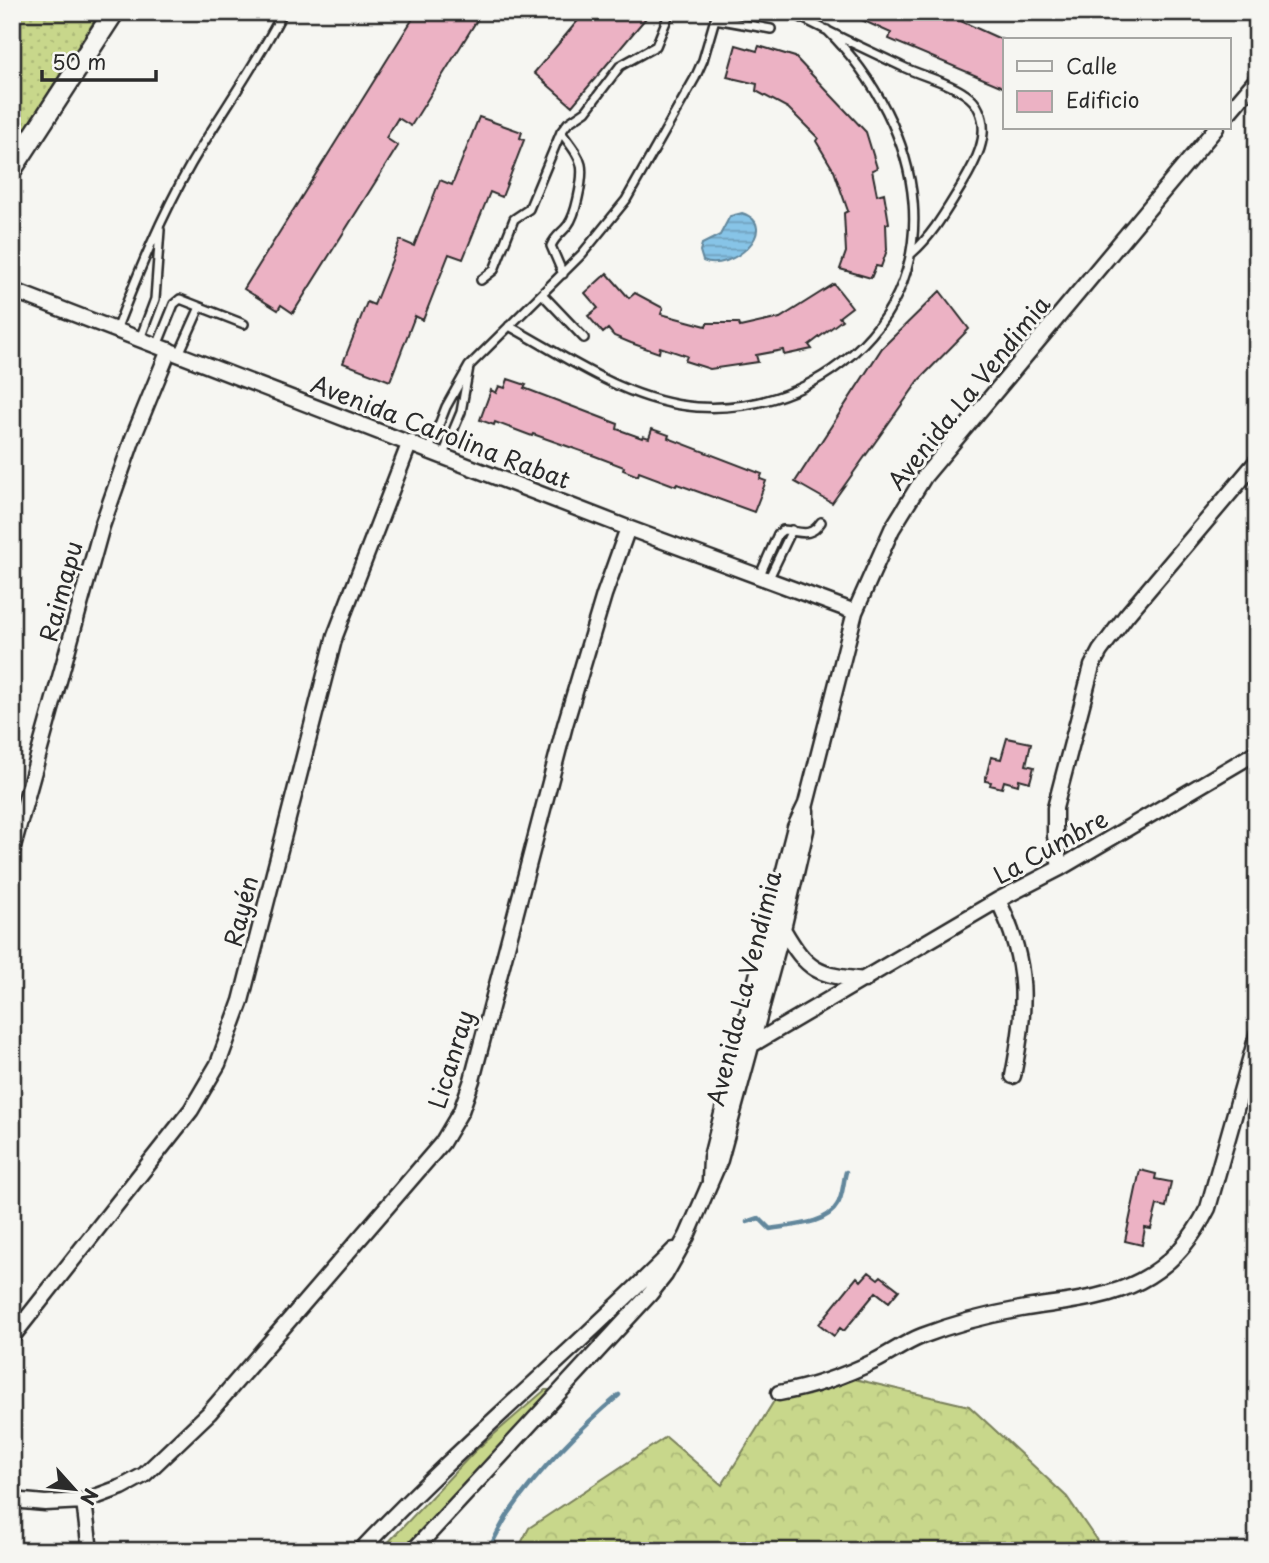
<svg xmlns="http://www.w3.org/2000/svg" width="1269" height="1563" font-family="'Playpen Sans',sans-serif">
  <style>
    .grass { fill: #c8d78b; stroke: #7a815b; stroke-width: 2 }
    .forest { fill: url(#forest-crowns); stroke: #7a815b; stroke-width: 2 }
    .park { fill: url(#park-dots); stroke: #7a815b; stroke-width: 2 }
    .water { fill: url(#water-rules); stroke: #62879c; stroke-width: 2 }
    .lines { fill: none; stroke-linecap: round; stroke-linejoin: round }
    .stream { stroke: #62879c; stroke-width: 4.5 }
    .building { fill: #ecb2c4; stroke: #2b2b2b; stroke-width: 2 }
    .lane-casing { stroke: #2b2b2b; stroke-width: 12 }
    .street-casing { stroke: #2b2b2b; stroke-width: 19 }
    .secondary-casing { stroke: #2b2b2b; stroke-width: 24 }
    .lane { stroke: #f6f6f2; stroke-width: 7 }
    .street { stroke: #f6f6f2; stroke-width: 14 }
    .secondary { stroke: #f6f6f2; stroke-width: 19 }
    .labels { text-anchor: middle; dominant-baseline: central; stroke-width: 6; stroke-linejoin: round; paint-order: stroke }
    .street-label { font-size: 24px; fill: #2b2b2b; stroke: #f6f6f2 }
  </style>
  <defs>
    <pattern id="forest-crowns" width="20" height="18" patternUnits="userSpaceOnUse" patternTransform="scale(1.75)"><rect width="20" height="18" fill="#c8d78b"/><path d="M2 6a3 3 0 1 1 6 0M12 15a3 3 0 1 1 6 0" fill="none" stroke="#acb978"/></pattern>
    <pattern id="park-dots" width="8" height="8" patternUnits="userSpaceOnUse" patternTransform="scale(1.75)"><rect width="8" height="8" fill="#c8d78b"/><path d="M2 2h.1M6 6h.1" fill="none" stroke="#acb978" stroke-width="1.8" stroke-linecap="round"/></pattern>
    <pattern id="water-rules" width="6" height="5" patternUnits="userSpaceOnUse" patternTransform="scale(1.75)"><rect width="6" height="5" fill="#87c4e7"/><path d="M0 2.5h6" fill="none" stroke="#6f9fbb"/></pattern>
  </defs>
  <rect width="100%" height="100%" fill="#f6f6f2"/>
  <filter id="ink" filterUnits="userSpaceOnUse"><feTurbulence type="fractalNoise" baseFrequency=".0143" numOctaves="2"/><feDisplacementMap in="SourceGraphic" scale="14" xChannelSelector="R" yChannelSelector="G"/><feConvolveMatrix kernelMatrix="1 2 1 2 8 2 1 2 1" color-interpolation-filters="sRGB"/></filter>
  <g filter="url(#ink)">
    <path class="grass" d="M545 1390H552L401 1551H380L475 1451Z"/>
    <path class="forest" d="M846 1377 969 1406 1067 1497 1104 1551H517L529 1528 666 1437 722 1485 779 1393Z"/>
    <path class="park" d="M12 12H100L12 150Z"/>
    <path class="water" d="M742 213C783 227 730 274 703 261L700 251 702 244 720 235 730 216Z"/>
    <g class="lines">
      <path class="stream" d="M747 1222 759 1218 770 1229C790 1225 826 1225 837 1205 843 1197 843 1182 846 1172
        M488 1551C495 1538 501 1525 509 1513 537 1472 581 1427 619 1395"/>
    </g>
    <path class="building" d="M417 12H482L411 126 398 118 386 138 398 146 293 313 281 305 278 310 244 289Z
      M585 12H651L572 106 534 73Z
      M844 12H941L1005 41V88L889 39 891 33Z
      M736 45 757 51 759 46 795 57 866 132 877 168 872 170 877 195 884 193 889 223 886 224 887 250 881 267 876 266 871 278 840 269 846 252 844 213 848 211 834 171 816 141 818 138 788 108 756 91 757 84 727 77Z
      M479 117 522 132 520 138 524 140 502 197 490 192 463 259 449 254 423 320 415 316 390 381 343 363 367 302 374 305 400 240 414 246 440 180 452 185Z
      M607 273 629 298 635 293 663 308 661 314 706 326 707 323H739L740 327 780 318 834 284 852 307 839 317 842 320 809 345 812 349 784 355 783 350 756 355 758 362 710 369 685 361 687 356 660 347 659 353 631 343 614 336 608 329 603 333 588 316 598 308 585 293Z
      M940 291 969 329 920 379 832 503 795 482 882 348Z
      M508 379 526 385 524 388 618 424 617 429 642 438 643 436 649 438 652 429 669 435 668 438 762 474 760 479 766 481 754 512 677 484 676 486 639 472 638 476 623 470 624 467 595 456 533 434 532 436 495 422 494 425 480 420 491 390 496 393 499 386 505 388Z
      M1007 738 1031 743 1026 765 1034 767 1030 782 1019 779 1018 785 1004 781 1002 788 990 785 991 782 985 781 991 757 1001 759Z
      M1140 1170 1156 1174 1155 1179 1171 1182 1166 1207 1157 1205 1151 1229 1145 1228 1142 1245 1125 1241Z
      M869 1272 878 1279 881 1276 899 1290 889 1302 876 1292 844 1331 840 1328 834 1336 819 1324 857 1277 861 1281Z"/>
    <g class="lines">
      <defs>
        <path id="lane" d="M790 12C827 31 864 49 901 66 921 76 947 81 965 94 971 98 976 103 979 110 991 135 975 163 962 185 947 209 933 235 912 253
          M715 19 771 29
          M561 132C582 161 586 162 578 198 576 207 574 217 568 225 562 233 555 236 551 246L563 274
          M481 280 494 270 514 219 529 209 561 132 568 123 586 111 620 66 656 46 670 12
          M542 294 584 338
          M509 326C568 358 628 402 697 407 747 410 791 398 832 370 958 282 924 126 827 30
          M116 330C138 273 161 217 191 164 221 113 256 65 283 12
          M140 339 155 299 160 230
          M157 346 174 304 180 299 244 324
          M179 354 200 307
          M429 450 446 407 469 366 582 254 626 200 695 78 703 60 717 12
          M443 455 461 412 469 367
          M759 577 778 534 783 530C800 531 810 539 821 522
          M768 580 792 530"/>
        <path id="street" d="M1229 112 1257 79
          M12 290 628 528 855 612
          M12 850 102 526 133 438 169 350
          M1060 868 1055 836V808L1092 666 1100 651 1126 616 1257 461
          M998 900C1030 965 1026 1008 1013 1076
          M783 929C808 972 817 975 865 980
          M748 1047 998 900 1060 868 1257 752
          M710 1181 711 1157 795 827 806 804 855 612 892 529 924 477 1216 128
          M12 1337 191 1110 218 1064 241 1001 335 636 410 442
          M779 1393C813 1387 844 1376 875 1361 891 1353 906 1342 922 1336 953 1324 988 1315 1021 1309 1060 1302 1104 1300 1140 1281 1171 1265 1193 1238 1208 1208L1257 1035
          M12 1500 45 1503 84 1501 122 1487 144 1475 209 1413 442 1143 461 1111 472 1080 565 725 604 595 628 528
          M84 1501 90 1551
          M360 1551C460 1445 572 1353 674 1250
          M413 1551 650 1294 665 1275 687 1236 720 1160 783 929 806 830V810"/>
        <path id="secondary" d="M12 169 114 12"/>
      </defs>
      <use href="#lane" class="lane-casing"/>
      <use href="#street" class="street-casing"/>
      <use href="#secondary" class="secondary-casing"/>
      <use href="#lane" class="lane"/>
      <use href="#street" class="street"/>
      <use href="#secondary" class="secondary"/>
    </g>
  </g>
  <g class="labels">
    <g class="street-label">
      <text transform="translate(968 392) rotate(-51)">Avenida La Vendimia</text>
      <text transform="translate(441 431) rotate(21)">Avenida Carolina Rabat</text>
      <text transform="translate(60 591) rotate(-75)">Raimapu</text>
      <text transform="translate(1050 846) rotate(-29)">La Cumbre</text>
      <text transform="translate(240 911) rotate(-76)">Rayén</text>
      <text transform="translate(743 988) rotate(-76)">Avenida La Vendimia</text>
      <text transform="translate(450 1059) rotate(-73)">Licanray</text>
    </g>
  </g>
  <rect width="1269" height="1563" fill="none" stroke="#f6f6f2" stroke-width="42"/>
  <rect x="21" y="21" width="1227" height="1521" fill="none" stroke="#2b2b2b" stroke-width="2.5" filter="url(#ink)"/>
  <rect x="1003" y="38" width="228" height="91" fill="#f6f6f2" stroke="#a5a5a2" stroke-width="2"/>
  <rect x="1017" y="61" width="35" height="10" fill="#f6f6f2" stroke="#a5a5a2" stroke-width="2"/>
  <text x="1066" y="74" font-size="21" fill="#2b2b2b">Calle</text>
  <rect x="1017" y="91" width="35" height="21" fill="#ecb2c4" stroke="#a5a5a2" stroke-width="2"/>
  <text x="1066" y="108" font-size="21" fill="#2b2b2b">Edificio</text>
  <g transform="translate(74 1489) rotate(117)" stroke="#f6f6f2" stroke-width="5" paint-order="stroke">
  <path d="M0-5L12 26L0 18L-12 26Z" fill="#2b2b2b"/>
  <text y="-10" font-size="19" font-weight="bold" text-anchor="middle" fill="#2b2b2b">N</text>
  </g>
  <path d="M42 70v10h114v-10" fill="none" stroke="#2b2b2b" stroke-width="3.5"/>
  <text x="52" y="70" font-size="21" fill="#2b2b2b" stroke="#f6f6f2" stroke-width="5" paint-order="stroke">50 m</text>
</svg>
